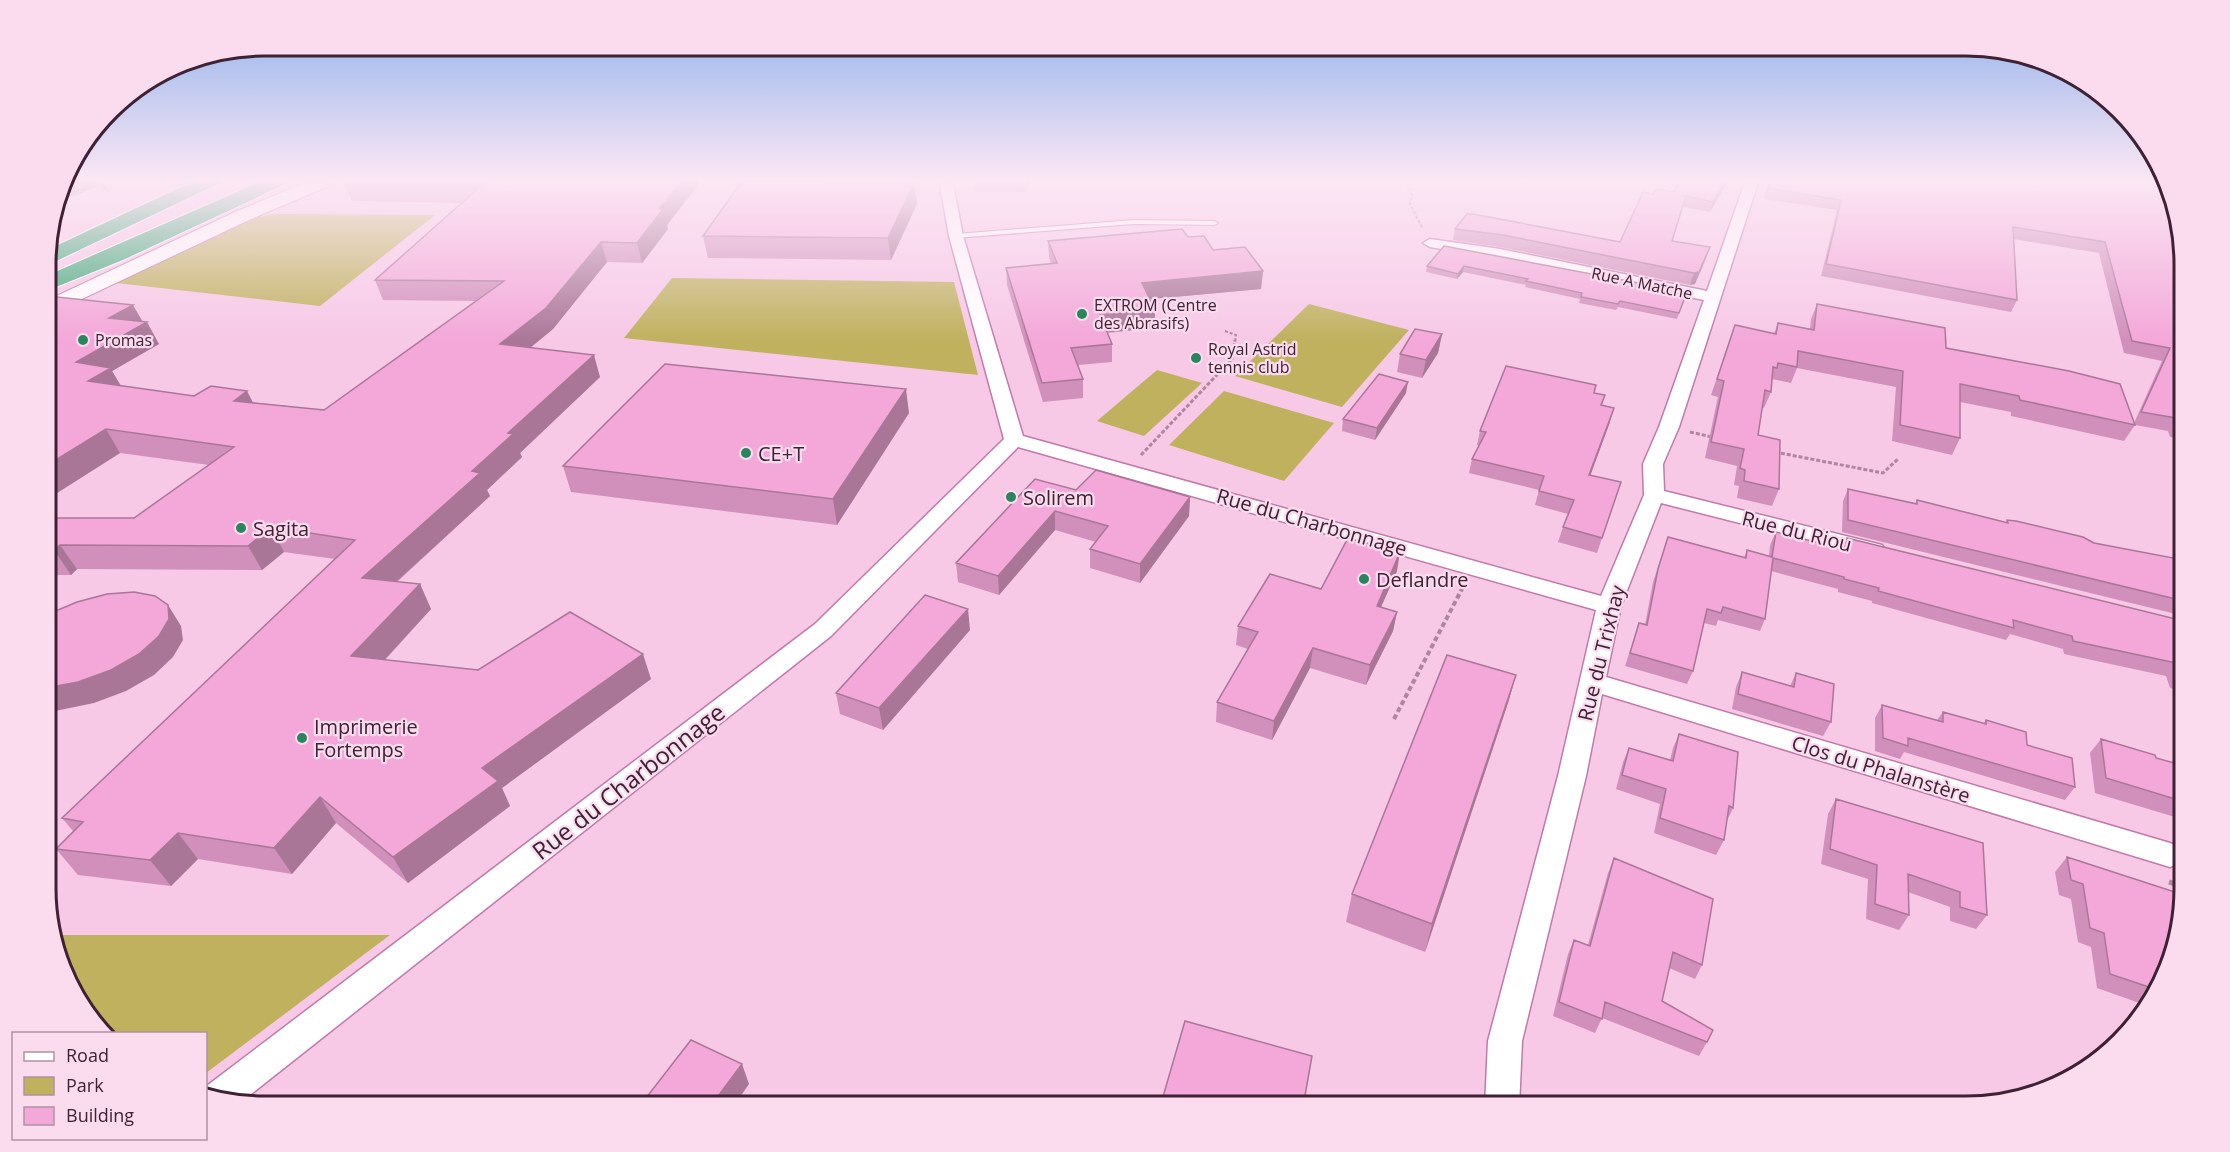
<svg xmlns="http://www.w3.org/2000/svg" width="2230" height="1152" font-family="'Open Sans',sans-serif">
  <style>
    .green { fill: #bfb15e }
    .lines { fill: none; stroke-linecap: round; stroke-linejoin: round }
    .service-casing { stroke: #c17aaa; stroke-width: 2 }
    .minor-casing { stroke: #c17aaa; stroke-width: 3 }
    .secondary-casing { stroke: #c17aaa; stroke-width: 2 }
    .motorway-casing { stroke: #fff; stroke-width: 2 }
    .path-far3 { stroke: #ae86a0; stroke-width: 2; stroke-dasharray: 3 2; stroke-linecap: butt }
    .path-far2 { stroke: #ae86a0; stroke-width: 3; stroke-dasharray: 4 2; stroke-linecap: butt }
    .path-far1 { stroke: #ae86a0; stroke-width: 4; stroke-dasharray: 5 3; stroke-linecap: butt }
    .path { stroke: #ae86a0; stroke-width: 5; stroke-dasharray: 6 4.5; stroke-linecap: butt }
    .service { fill: #fff; fill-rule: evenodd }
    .minor { fill: #fff; fill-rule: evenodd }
    .secondary { fill: #fff; fill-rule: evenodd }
    .motorway { fill: #3da977; fill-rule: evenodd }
    .wall { fill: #d190bb }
    .shaded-wall { fill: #aa7698 }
    .building { fill: #f3a8d9; stroke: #aa7698; stroke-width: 1.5 }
    .poi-dot { fill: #29865c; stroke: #fbdcef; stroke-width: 2 }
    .labels { text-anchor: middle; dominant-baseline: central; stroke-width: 4.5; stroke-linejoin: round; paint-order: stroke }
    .far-street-label { font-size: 16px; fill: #3e2134; stroke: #fbdcef }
    .far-poi-label { font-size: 16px; fill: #3e2134; stroke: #fbdcef; text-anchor: start }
    .poi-label { font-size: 20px; fill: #3e2134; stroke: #fbdcef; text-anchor: start }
    .street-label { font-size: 20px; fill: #3e2134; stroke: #fbdcef }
    .near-street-label { font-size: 24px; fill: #3e2134; stroke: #fbdcef }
    .rim { fill: none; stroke: #3e2134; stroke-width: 3 }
  </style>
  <rect width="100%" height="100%" fill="#f7c9e7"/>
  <path class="green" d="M276 214 435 215 320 306 116 283 251 218Z
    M672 278 954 282 978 375 624 338Z
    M1309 304 1409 330 1342 407 1235 376Z
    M1157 370 1202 383 1144 436 1097 421Z
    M1224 391 1334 423 1284 481 1169 445Z
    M54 935H390L206 1073V1034L105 1033 90 1021Z"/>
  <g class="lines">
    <defs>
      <path id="service" d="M1134 220 1214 221 1218 223 1214 225 1134 224 956 238 952 236 956 234Z"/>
      <path id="minor" d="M939 179H952L963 236 1023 436 1601 596 1644 495 1643 464 1659 427 1704 300 1500 259 1430 247 1423 243 1430 239 1500 249 1707 291 1746 179H1759L1679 427 1663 464 1664 491 1882 545 1885 550 1882 555 1874 557 1661 503 1621 606 1606 677 2170 843 2180 847 2184 855 2180 863 2170 867 1602 694 1586 776 1522 1041 1519 1107H1485L1488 1041 1558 776 1596 610 1018 447 831 636 241 1102 206 1093 208 1085 815 624 1004 439 949 236Z
        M2147 179H2160L2183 235V245L2176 241Z"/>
      <path id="secondary" d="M314 179H338L336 183 249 220 46 316V301L235 212Z"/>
      <path id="motorway" d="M198 179H223L220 183 46 266 45 251Z
        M266 179H291L288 183 123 260 46 291V276Z"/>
    </defs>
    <use href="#service" class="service-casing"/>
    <use href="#minor" class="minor-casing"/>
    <use href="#secondary" class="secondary-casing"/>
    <use href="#motorway" class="motorway-casing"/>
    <path class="path-far3" d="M1405 179 1412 194 1410 204 1423 229
      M1225 331 1236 335 1235 342"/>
    <path class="path-far2" d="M1690 432 1712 437
      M1775 452 1883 473 1899 458
      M1141 455 1232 359 1235 340"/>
    <path class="path-far1" d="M1394 719 1463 587"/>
    <path class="path" d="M2169 882 2185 887"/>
    <use href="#service" class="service"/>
    <use href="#minor" class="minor"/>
    <use href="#secondary" class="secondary"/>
    <use href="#motorway" class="motorway"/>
  </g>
  <path class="wall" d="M64 179H102L110 193 98 186 74 196Z
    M350 179H698L699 184 667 225 668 229 642 263 607 262 553 329 530 348 600 377 520 453 522 457 487 490 490 496 397 582 420 584 431 609 385 660 478 670 651 679 502 788 510 806 408 883 336 823 292 874 198 859 171 886 78 875 56 849 73 831 62 818 335 559 284 552 262 570 77 569 71 575H46V518H134L209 465 120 453 46 500V303L142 322 159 344 112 371 121 386 194 396 324 410 475 301 383 300 375 280 462 203 352 201 344 182Z
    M972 179H1071L1070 180 1030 179 1026 192 973 191Z
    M1681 179H1729L1710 212 1683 207 1672 241 1706 259 1695 284 1690 285 1500 247 1453 240 1455 229 1620 242 1653 194 1674 192Z
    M1764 179H2152L2183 245 2184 446 2179 438 2170 437 2168 431 2135 425 2124 441 2011 416V412L1960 402V438L1952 455 1892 441 1896 387 1797 368 1791 383 1772 379 1771 392 1764 408 1762 407 1758 435 1779 489 1772 506 1737 498 1739 486 1734 485 1737 466 1705 458 1718 397 1711 395 1735 325 1774 334 1778 323 1810 329 1811 319 1817 304 1946 348 2134 423 2162 361 2124 353 2099 253 2013 239 2017 300 2011 312 1821 276 1837 210 1764 199 1769 180Z
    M917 204 891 260 708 258 703 236Z
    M1188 237 1213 250 1263 271 1261 289 1150 299 1155 310V328L1107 333 1112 344V362L1078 365 1083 379V398L1043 402 1007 285 1006 268 1051 264 1049 257 1048 241Z
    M1444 246 1687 292 1677 319 1618 307 1616 310 1579 303 1580 299 1525 287 1526 285 1463 272 1457 279 1426 272 1427 266Z
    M1442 334 1438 353 1422 378 1397 372 1400 354Z
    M1406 393 1375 440 1342 431 1343 419Z
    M1594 393 1605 395 1602 405 1610 422 1590 475 1621 482 1597 553 1558 542 1563 527 1568 514 1535 505 1539 490 1469 473 1472 459 1479 446 1477 445 1480 431Z
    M909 413 837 525 571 492 563 466Z
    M1848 489 1915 504 1917 500 2006 522 2007 520 2094 543 2184 560V616L1842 532 1843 501Z
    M1076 490 1190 497 1189 516 1140 583 1090 568V549L1096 542 1055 530 999 595 958 582 956 563Z
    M1776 532 1842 549 1847 538 2184 621V692L2170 688 2166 676 2064 654 2063 649 2010 634 2006 640 1872 603V601L1838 592V589L1771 571 1765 619 1760 631 1718 620 1716 626 1704 623 1693 671 1687 684 1625 666 1639 623 1645 625 1653 582 1668 537 1744 558 1747 550 1769 556 1770 545Z
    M1397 571 1381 607 1397 612 1393 631 1366 685 1310 668 1272 740 1216 722 1217 702 1248 649 1236 645 1238 626 1321 589Z
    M970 630 883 730 840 714 836 693Z
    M1742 672 1790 686 1796 673 1831 722 1823 736 1732 709 1736 687Z
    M1516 675 1508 703 1425 952 1346 922 1352 894Z
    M1882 705 1937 720 1943 712 1983 724 1986 720 2027 745 2075 787 2065 800 1904 752 1900 759 1875 751V718Z
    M1679 734 1733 808 1727 821 1724 840 1716 855 1654 833 1660 804 1616 789 1623 762 1629 748 1670 760 1673 748Z
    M2101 739 2156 758 2185 766V820L2095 793 2090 753Z
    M1836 799 1983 843 1987 915 1976 929 1950 921V907L1908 892 1909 915 1899 930 1866 919 1868 879 1821 864 1828 814Z
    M2067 857 2184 895 2162 985 2145 1005 2097 988 2091 947 2078 942 2071 899 2059 895 2055 872Z
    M1614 858 1702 965 1695 979 1669 968 1662 1001 1707 1042 1699 1056 1602 1018 1595 1033 1553 1016 1568 954 1574 940 1588 945 1608 873Z"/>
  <path class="shaded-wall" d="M64 179H94L98 186 74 196 59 199Z
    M684 179H698L699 184 667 225 668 229 642 263 637 243 659 209Z
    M1026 179H1030L1026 192Z
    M1727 179H1729L1710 212 1713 202Z
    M914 183 917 204 891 260 888 238Z
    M601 242 607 262 553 329 508 366 500 344Z
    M1710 247 1695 284 1690 285 1694 273Z
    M1464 266 1463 272 1457 279 1458 274Z
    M1263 271 1261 289 1141 300 1142 283Z
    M133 305 144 324 147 322 159 344 112 371 124 391 102 404 76 362 109 318Z
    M1155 310V328L1100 333V315Z
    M1442 334 1438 353 1422 378 1426 360Z
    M594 355 600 377 520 453 522 457 487 490 490 496 374 602 362 578 472 471 508 433Z
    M1408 382 1406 393 1375 440 1377 428Z
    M906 389 909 413 837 525 833 499Z
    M247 391 259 414 234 401Z
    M1614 408 1610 422 1585 490 1589 475Z
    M106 429 120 453 46 500V466Z
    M1190 497 1189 516 1140 583V564Z
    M1055 511V530L999 595 998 576Z
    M271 527 284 552 262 570 248 546Z
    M60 545 77 569 71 575 54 550Z
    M1400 552 1397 571 1373 625 1377 606Z
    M420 584 431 609 365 681 351 656Z
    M168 605 181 626 183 640 173 657 154 675 126 691 94 703 55 711 46 699V688Z
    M968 609 970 630 883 730 879 708Z
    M1397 612 1393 631 1366 685 1370 665Z
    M1313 648 1310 668 1272 740 1274 721Z
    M643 654 651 679 502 788 510 806 408 883 393 857 482 768Z
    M1516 675 1508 703 1425 952 1432 924Z
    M320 797 336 823 292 874 274 848Z
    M178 833 198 859 171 886 150 860Z
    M742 1064 749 1084 733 1107H710Z"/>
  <path class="building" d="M350 179H684L659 209H663L637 243 601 242 546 308 500 344 594 355 508 433 513 434 472 471 480 473 362 578 420 584 351 656 478 670 570 612 643 654 482 768 498 781 393 857 320 797 274 848 178 833 150 860 56 849 83 822 62 818 355 540 271 527 248 546 60 545 54 550H46V518H134L234 447 106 429 46 466V303L57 297 133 305 109 318 147 322 76 362 111 368 88 381 194 396 211 386 247 391 234 401 324 410 504 281 375 280 483 184 344 182Z
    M1681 179H1727L1713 202 1686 196 1672 241 1710 247 1699 272 1694 273 1503 235 1455 229 1467 214H1473L1620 242 1643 192 1653 194 1657 189 1674 192Z
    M1770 179H2152L2164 200 2183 245 2184 424H2179L2176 418 2141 412 2170 348 2132 341 2105 242 2013 227 2017 300 1826 264 1841 200 1768 188Z
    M742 181 914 183 888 238 703 236Z
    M1182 229 1188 237 1204 236 1213 250 1245 247 1263 271 1142 283 1155 310 1100 315 1112 344 1071 348 1083 379 1042 383 1006 268 1057 263 1048 241Z
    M1444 246 1687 292 1679 313 1620 301 1618 304 1581 297 1582 293 1526 281 1528 279 1464 266 1458 274 1427 266Z
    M1817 304 1945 328 1946 348 2069 371 2120 384 2135 425 2020 400 2019 396 1960 384V438L1900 425 1903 371 1798 351 1797 367 1778 363 1777 368 1773 367 1771 392 1765 390 1758 435 1780 440 1779 489 1744 481 1745 470 1740 468 1744 449 1711 442 1724 381 1717 379 1735 325 1776 334 1778 323 1814 330Z
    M1415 329 1442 334 1426 360 1400 354Z
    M665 364 906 389 833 499 563 466Z
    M1506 366 1596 385 1594 393 1605 395 1601 405 1614 408 1589 475 1621 482 1602 538 1563 527 1574 500 1539 491 1544 476 1472 459 1486 432 1480 431Z
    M1379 374 1408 382 1377 428 1343 419Z
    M1096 470 1190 497 1140 564 1090 549 1108 526 1055 511 998 576 956 563 1035 479 1076 490Z
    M1848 489 1917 504V500L2008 523 2007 520 2016 521 2083 537 2094 543 2184 560V601L1848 520Z
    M1776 532 1847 550V538L2184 621V676L2180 675 2176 663 2073 641 2072 636 2013 620 2014 628 1878 591 1879 588 1844 579V577L1773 558 1765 619 1723 607 1721 613 1707 609 1693 671 1630 653 1639 623 1647 625 1658 569 1668 537 1746 558 1747 550 1772 557Z
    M1348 538 1400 552 1377 606 1397 612 1370 665 1313 648 1274 721 1217 702 1258 632 1238 626 1270 574 1321 589Z
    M134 592 155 596 168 605 169 619 159 636 139 654 111 670 78 682 46 688V615L77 602 107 594Z
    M925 595 968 609 879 708 836 693Z
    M1447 655 1516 675 1432 924 1352 894Z
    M1742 672 1794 687 1796 673 1834 684 1831 722 1738 694Z
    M1882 705 1943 722V712L1986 724V720L2026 732 2027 745 2072 758 2075 787 1908 738V746L1883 738Z
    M1679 734 1738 752 1733 808 1729 806 1724 840 1660 818 1666 789 1622 775 1629 748 1673 761Z
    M2101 739 2155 755 2156 758 2185 766V802L2106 778Z
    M1836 799 1983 843 1987 915 1960 907V892L1908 874 1909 915 1875 904 1877 865 1830 849Z
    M2067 857 2184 895 2178 919 2173 917 2175 930 2162 985 2158 990 2110 974 2104 933 2090 928 2083 884 2071 880Z
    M1614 858 1713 899 1702 965 1673 952 1662 1001 1713 1030 1707 1042 1605 1002 1602 1019 1559 1002 1574 940 1590 946Z
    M1185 1021 1312 1056 1303 1107H1160Z
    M691 1040 742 1064 710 1107H639Z"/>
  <linearGradient id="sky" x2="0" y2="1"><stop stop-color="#8bafeb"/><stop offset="0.53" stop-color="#fbe7f4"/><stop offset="1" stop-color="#fbe7f4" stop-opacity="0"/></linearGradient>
  <rect width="2230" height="340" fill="url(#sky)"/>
  <g class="poi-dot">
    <circle cx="1082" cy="314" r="6"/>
    <circle cx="83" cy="340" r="6"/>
    <circle cx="1196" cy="358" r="6"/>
    <circle cx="746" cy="453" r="6"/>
    <circle cx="1011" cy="497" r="6"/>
    <circle cx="241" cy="528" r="6"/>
    <circle cx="1364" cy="579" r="6"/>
    <circle cx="302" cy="738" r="6"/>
  </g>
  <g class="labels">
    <g class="far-street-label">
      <text transform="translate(1642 283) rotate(12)">Rue A Matche</text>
    </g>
    <g class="far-poi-label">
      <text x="1094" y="305">EXTROM (Centre<tspan x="1094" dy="18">des Abrasifs)</tspan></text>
      <text x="95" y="340">Promas</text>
      <text x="1208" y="349">Royal Astrid<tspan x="1208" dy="18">tennis club</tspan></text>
    </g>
    <g class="poi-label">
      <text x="758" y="453">CE+T</text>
      <text x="1023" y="497">Solirem</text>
      <text x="253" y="528">Sagita</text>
      <text x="1376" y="579">Deflandre</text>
      <text x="314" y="726">Imprimerie<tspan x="314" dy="23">Fortemps</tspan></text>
    </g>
    <g class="street-label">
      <text transform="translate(1312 522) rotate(16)">Rue du Charbonnage</text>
      <text transform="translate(1797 531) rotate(14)">Rue du Riou</text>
      <text transform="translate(1601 653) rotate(-76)">Rue du Trixhay</text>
      <text transform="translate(1881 769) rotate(17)">Clos du Phalanstère</text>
    </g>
    <g class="near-street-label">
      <text transform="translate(628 781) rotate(-38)">Rue du Charbonnage</text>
    </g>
  </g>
  <path d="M0 0H2230V1152H0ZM264 56H1966A208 208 0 0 1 2174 264V888A208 208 0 0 1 1966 1096H264A208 208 0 0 1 56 888V264A208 208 0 0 1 264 56Z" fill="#fbdcef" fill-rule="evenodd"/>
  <path class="rim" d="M264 56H1966A208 208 0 0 1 2174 264V888A208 208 0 0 1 1966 1096H264A208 208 0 0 1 56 888V264A208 208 0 0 1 264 56Z"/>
  <rect x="12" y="1032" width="195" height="108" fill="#fbdcef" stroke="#af91a4" stroke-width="1.5"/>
  <rect x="24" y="1052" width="30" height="9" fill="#ffffff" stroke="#af91a4" stroke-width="1.5"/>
  <text x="66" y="1062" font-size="18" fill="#3e2134">Road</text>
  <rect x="24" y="1077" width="30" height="18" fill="#bfb15e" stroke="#af91a4" stroke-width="1.5"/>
  <text x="66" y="1092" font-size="18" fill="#3e2134">Park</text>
  <rect x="24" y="1107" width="30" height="18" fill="#f3a8d9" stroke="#af91a4" stroke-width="1.5"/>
  <text x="66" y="1122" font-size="18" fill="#3e2134">Building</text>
</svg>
